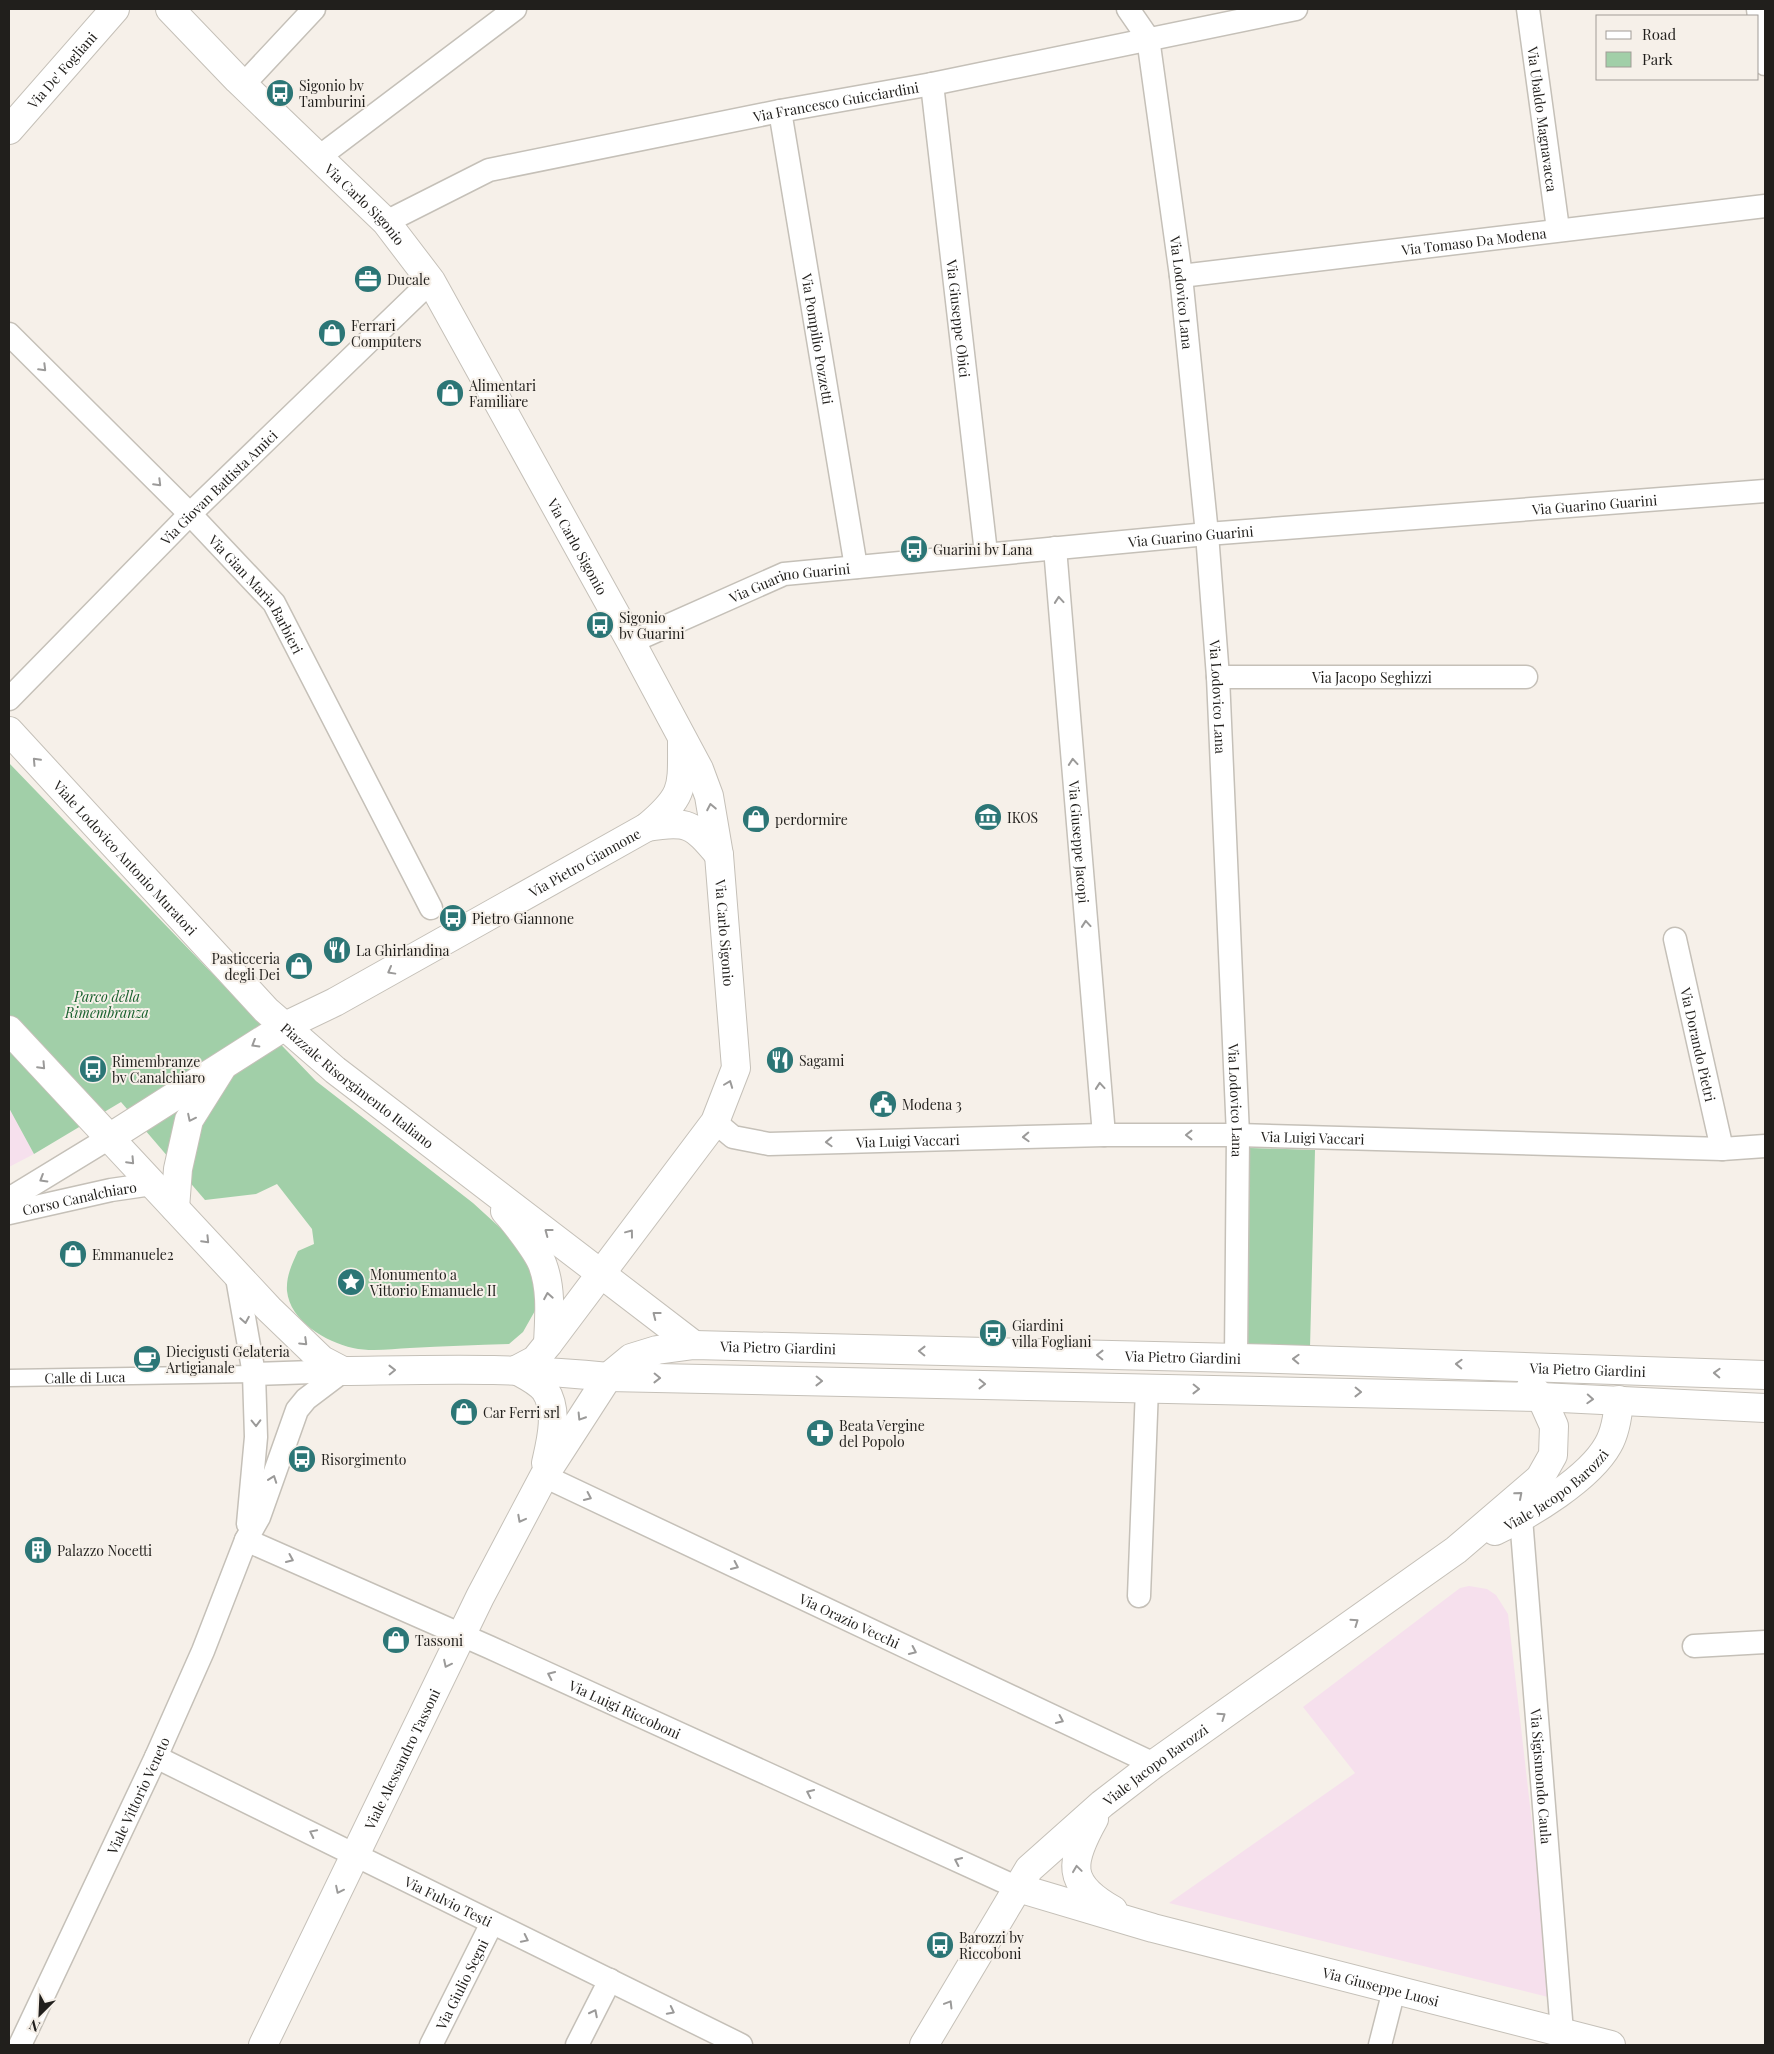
<svg xmlns="http://www.w3.org/2000/svg" width="1774" height="2054" font-family="'Playfair Display',serif">
  <style>
    .education { fill: #f6e0ed }
    .green { fill: #a1cfa8 }
    .lines { fill: none; stroke-linecap: round; stroke-linejoin: round }
    .pedestrian-casing { stroke: #c5c0b8; stroke-width: 19 }
    .minor-casing { stroke: #c5c0b8; stroke-width: 25 }
    .tertiary-casing { stroke: #c5c0b8; stroke-width: 30 }
    .pedestrian { stroke: #fff; stroke-width: 16 }
    .minor { stroke: #fff; stroke-width: 22 }
    .tertiary { stroke: #fff; stroke-width: 28 }
    .oneway { stroke: #9b9a99 }
    .labels { text-anchor: middle; dominant-baseline: central; stroke-width: 4; stroke-linejoin: round; paint-order: stroke }
    .street-label { font-size: 14px; fill: #211f1c; stroke: #f6f0e9 }
    .poi-label { font-size: 14px; fill: #211f1c; stroke: #f6f0e9; text-anchor: start }
    .park-label { font-size: 14px; font-style: italic; fill: #19612e; stroke: #f6f0e9 }
  </style>
  <rect width="100%" height="100%" fill="#f6f0e9"/>
  <path class="education" d="M9 1108 34 1154 9 1167Z
    M1469 1586 1487 1589 1496 1595 1508 1614 1552 1998 1169 1903 1355 1773 1303 1707 1460 1588Z"/>
  <path class="green" d="M9 763 316 1081 473 1203 507 1234 521 1251 530 1269 535 1284 536 1309 523 1332 509 1344C476 1345 443 1346 410 1348 391 1349 371 1352 353 1348 326 1342 290 1321 287 1291 286 1276 292 1264 298 1251L314 1244 312 1229 277 1184 256 1194 205 1200 121 1102 34 1154 9 1108Z
    M1250 1148 1315 1150 1310 1348 1245 1346Z"/>
  <g class="lines">
    <defs>
      <g id="pedestrian">
        <path id="s1" d="M9 1378 254 1374"/>
      </g>
      <g id="minor">
        <path id="s2" d="M1128 9 1148 38 1181 276 1207 534 1218 677 1238 1135 1236 1358"/>
        <path id="s3" d="M1528 9 1558 229"/>
        <path d="M1758 9 1765 64"/>
        <path id="s4" d="M932 84 986 553"/>
        <path d="M243 85 314 9"/>
        <path id="s5" d="M780 111 856 567"/>
        <path d="M319 157 515 9"/>
        <path id="s6" d="M386 222 489 170 780 111 932 84 1296 9"/>
        <path id="s7" d="M1181 276 1765 206"/>
        <path id="s8" d="M9 334 190 514 274 603 431 908"/>
        <path id="s9" d="M1055 548 1104 1135"/>
        <path id="s10" d="M631 642 784 574 1207 534 1765 491"/>
        <path id="s11" d="M1218 677H1526"/>
        <path id="s12" d="M9 699 190 514 431 281"/>
        <path id="s13" d="M1675 939 1722 1149"/>
        <path id="s14" d="M715 1122 733 1137 769 1144 1104 1135H1238L1722 1149 1765 1146"/>
        <path d="M9 1199 109 1138"/>
        <path id="s15" d="M9 1213 111 1190 152 1184"/>
        <path d="M236 1272 254 1374 256 1437 248 1524"/>
        <path d="M254 1374 343 1371"/>
        <path id="s16" d="M544 1476 1154 1764"/>
        <path id="s17" d="M1521 1518 1562 2032"/>
        <path id="s18" d="M246 1540 489 1647 1018 1888"/>
        <path d="M1139 1596 1147 1388"/>
        <path d="M1694 1646 1765 1642"/>
        <path id="s19" d="M156 1757 741 2045"/>
        <path id="s20" d="M20 2045 156 1757 203 1651 246 1540 259 1517 297 1410 306 1399 343 1371"/>
        <path id="s21" d="M431 2045 492 1923"/>
        <path d="M577 2045 610 1980"/>
        <path d="M1380 2045 1394 1990"/>
      </g>
      <g id="tertiary">
        <path id="s22" d="M170 9 238 80 386 222 431 281 631 642 699 769 709 796 719 855 736 1068 715 1122 548 1344 535 1360 516 1370"/>
        <path id="s23" d="M9 130 115 9"/>
        <path id="s24" d="M9 731 266 1010 335 1070 694 1345"/>
        <path d="M647 827C688 820 693 824 719 855"/>
        <path d="M9 1030 269 1309 322 1360 343 1371C432 1370 520 1367 608 1377L1541 1397 1765 1408"/>
        <path id="s25" d="M109 1138 285 1026 335 1002 647 827C685 795 682 788 682 741"/>
        <path d="M175 1208 178 1169 189 1120 221 1069"/>
        <path d="M505 1211C515 1222 539 1253 543 1266 552 1291 549 1319 548 1344"/>
        <path d="M516 1370C525 1375 538 1381 545 1390 559 1411 551 1441 546 1463"/>
        <path id="s26" d="M1495 1531C1530 1514 1589 1479 1608 1445 1615 1433 1618 1414 1619 1400"/>
        <path d="M1094 1819C1070 1862 1065 1883 1113 1910"/>
        <path id="s27" d="M1018 1888 1153 1928 1611 2045"/>
        <path id="s28" d="M263 2045 480 1597 544 1476 608 1377 631 1358 657 1350 694 1345 1279 1359 1765 1375"/>
        <path id="s29" d="M924 2045 1029 1869 1102 1804 1154 1764 1456 1550 1540 1478 1553 1455 1554 1426 1541 1397 1531 1387"/>
      </g>
    </defs>
    <use href="#pedestrian" class="pedestrian-casing"/>
    <use href="#minor" class="minor-casing"/>
    <use href="#tertiary" class="tertiary-casing"/>
    <use href="#pedestrian" class="pedestrian"/>
    <use href="#minor" class="minor"/>
    <use href="#tertiary" class="tertiary"/>
  </g>
  <defs><path id="oneway-chevron" d="M-2-3.5L2.5 0L-2 3.5" fill="none" stroke-width="1.6" stroke-linecap="round" stroke-linejoin="round" transform="scale(1.25)"/></defs>
  <g class="oneway">
    <use href="#oneway-chevron" transform="translate(43 368) rotate(45)"/>
    <use href="#oneway-chevron" transform="translate(158 483) rotate(45)"/>
    <use href="#oneway-chevron" transform="translate(1059 600) rotate(-95)"/>
    <use href="#oneway-chevron" transform="translate(36 761) rotate(-133)"/>
    <use href="#oneway-chevron" transform="translate(1073 762) rotate(-95)"/>
    <use href="#oneway-chevron" transform="translate(711 807) rotate(-101)"/>
    <use href="#oneway-chevron" transform="translate(1086 924) rotate(-95)"/>
    <use href="#oneway-chevron" transform="translate(391 971) rotate(151)"/>
    <use href="#oneway-chevron" transform="translate(255 1044) rotate(149)"/>
    <use href="#oneway-chevron" transform="translate(42 1066) rotate(47)"/>
    <use href="#oneway-chevron" transform="translate(729 1084) rotate(-69)"/>
    <use href="#oneway-chevron" transform="translate(1100 1086) rotate(-95)"/>
    <use href="#oneway-chevron" transform="translate(191 1118) rotate(116)"/>
    <use href="#oneway-chevron" transform="translate(1189 1135) rotate(-180)"/>
    <use href="#oneway-chevron" transform="translate(1026 1137) rotate(178)"/>
    <use href="#oneway-chevron" transform="translate(829 1142) rotate(178)"/>
    <use href="#oneway-chevron" transform="translate(131 1161) rotate(47)"/>
    <use href="#oneway-chevron" transform="translate(43 1179) rotate(149)"/>
    <use href="#oneway-chevron" transform="translate(548 1232) rotate(-143)"/>
    <use href="#oneway-chevron" transform="translate(630 1233) rotate(-53)"/>
    <use href="#oneway-chevron" transform="translate(206 1240) rotate(46)"/>
    <use href="#oneway-chevron" transform="translate(548 1296) rotate(-100)"/>
    <use href="#oneway-chevron" transform="translate(656 1315) rotate(-142)"/>
    <use href="#oneway-chevron" transform="translate(245 1320) rotate(80)"/>
    <use href="#oneway-chevron" transform="translate(304 1342) rotate(44)"/>
    <use href="#oneway-chevron" transform="translate(922 1351) rotate(-179)"/>
    <use href="#oneway-chevron" transform="translate(1100 1355) rotate(-179)"/>
    <use href="#oneway-chevron" transform="translate(1296 1359) rotate(-178)"/>
    <use href="#oneway-chevron" transform="translate(1459 1364) rotate(-178)"/>
    <use href="#oneway-chevron" transform="translate(392 1370) rotate(-1)"/>
    <use href="#oneway-chevron" transform="translate(1717 1373) rotate(-178)"/>
    <use href="#oneway-chevron" transform="translate(657 1378) rotate(1)"/>
    <use href="#oneway-chevron" transform="translate(819 1381) rotate(1)"/>
    <use href="#oneway-chevron" transform="translate(982 1384) rotate(1)"/>
    <use href="#oneway-chevron" transform="translate(1196 1389) rotate(1)"/>
    <use href="#oneway-chevron" transform="translate(1358 1392) rotate(1)"/>
    <use href="#oneway-chevron" transform="translate(1590 1399) rotate(3)"/>
    <use href="#oneway-chevron" transform="translate(581 1417) rotate(122)"/>
    <use href="#oneway-chevron" transform="translate(256 1423) rotate(89)"/>
    <use href="#oneway-chevron" transform="translate(273 1479) rotate(-70)"/>
    <use href="#oneway-chevron" transform="translate(1519 1495) rotate(-41)"/>
    <use href="#oneway-chevron" transform="translate(588 1497) rotate(25)"/>
    <use href="#oneway-chevron" transform="translate(521 1519) rotate(118)"/>
    <use href="#oneway-chevron" transform="translate(290 1559) rotate(24)"/>
    <use href="#oneway-chevron" transform="translate(735 1566) rotate(25)"/>
    <use href="#oneway-chevron" transform="translate(1355 1622) rotate(-35)"/>
    <use href="#oneway-chevron" transform="translate(913 1651) rotate(25)"/>
    <use href="#oneway-chevron" transform="translate(447 1664) rotate(116)"/>
    <use href="#oneway-chevron" transform="translate(551 1675) rotate(-155)"/>
    <use href="#oneway-chevron" transform="translate(1222 1716) rotate(-35)"/>
    <use href="#oneway-chevron" transform="translate(1060 1720) rotate(25)"/>
    <use href="#oneway-chevron" transform="translate(810 1793) rotate(-155)"/>
    <use href="#oneway-chevron" transform="translate(313 1833) rotate(-154)"/>
    <use href="#oneway-chevron" transform="translate(958 1861) rotate(-155)"/>
    <use href="#oneway-chevron" transform="translate(1077 1869) rotate(-98)"/>
    <use href="#oneway-chevron" transform="translate(339 1890) rotate(116)"/>
    <use href="#oneway-chevron" transform="translate(525 1939) rotate(26)"/>
    <use href="#oneway-chevron" transform="translate(949 2004) rotate(-59)"/>
    <use href="#oneway-chevron" transform="translate(671 2011) rotate(27)"/>
    <use href="#oneway-chevron" transform="translate(594 2013) rotate(-63)"/>
  </g>
  <defs>
    <symbol id="bus-disc" viewBox="-11 -11 22 22"><circle r="9.5" fill="#2c7676" stroke="#f6f0e9"/><path d="M-5-6H5V4H4V6H2V4H-2V6H-4V4H-5ZM-3.5-4V0h7V-4ZM-3.5 1.2v1.5H-2V1.2ZM2 1.2v1.5H3.5V1.2Z" fill="#fff"/></symbol>
    <symbol id="office-disc" viewBox="-11 -11 22 22"><circle r="9.5" fill="#2c7676" stroke="#f6f0e9"/><path d="M-6-3h4V-5.5h4V-3h4V5H-6ZM-1-4.5V-3h2v-1.5ZM-6 0V1H6V0Z" fill="#fff"/></symbol>
    <symbol id="shop-disc" viewBox="-11 -11 22 22"><circle r="9.5" fill="#2c7676" stroke="#f6f0e9"/><path d="M-5-2.5h2.3a2.7 3.5 0 0 1 5.4 0H5L5.5 6h-11ZM-1.5-2.5h3a1.5 2.3 0 0 0-3 0Z" fill="#fff"/></symbol>
    <symbol id="museum-disc" viewBox="-11 -11 22 22"><circle r="9.5" fill="#2c7676" stroke="#f6f0e9"/><path d="M0-6L6-3V-2H-6V-3ZM-5-1h2V3h-2ZM-1-1h2V3h-2ZM3-1h2V3H3ZM-6 4H6V6H-6Z" fill="#fff"/></symbol>
    <symbol id="restaurant-disc" viewBox="-11 -11 22 22"><circle r="9.5" fill="#2c7676" stroke="#f6f0e9"/><path d="M-5-6h1v4h1v-4h1v4h1v-4h1v5L-1.5 .5V6h-2V.5L-5-1ZM5-6V6H3V1.5H1.5Q1.5-4 5-6Z" fill="#fff"/></symbol>
    <symbol id="civic-disc" viewBox="-11 -11 22 22"><circle r="9.5" fill="#2c7676" stroke="#f6f0e9"/><path d="M-.6-6.5H3V-4.5H.6V-3L4-1V1h2V6H-6V1h2V-1L-.6-3ZM-1.2 2.5V6h2.4V2.5Z" fill="#fff"/></symbol>
    <symbol id="sight-disc" viewBox="-11 -11 22 22"><circle r="9.5" fill="#2c7676" stroke="#f6f0e9"/><path d="M0-6L1.8-2.2L6-1.7L2.9 1.2L3.7 5.4L0 3.3L-3.7 5.4L-2.9 1.2L-6-1.7L-1.8-2.2Z" fill="#fff"/></symbol>
    <symbol id="cafe-disc" viewBox="-11 -11 22 22"><circle r="9.5" fill="#2c7676" stroke="#f6f0e9"/><path d="M-5.5-4.5H6V0H3Q3 3.5 0 3.5H-2.5Q-5.5 3.5-5.5 0ZM3-3.2v2h1.7v-2ZM-6 4.5H4V6H-6Z" fill="#fff"/></symbol>
    <symbol id="pharmacy-disc" viewBox="-11 -11 22 22"><circle r="9.5" fill="#2c7676" stroke="#f6f0e9"/><path d="M-2-6h4v4h4v4h-4v4h-4v-4h-4v-4h4Z" fill="#fff"/></symbol>
    <symbol id="building-disc" viewBox="-11 -11 22 22"><circle r="9.5" fill="#2c7676" stroke="#f6f0e9"/><path d="M-4-6H4V6H1V3H-1V6H-4ZM-2.5-4.3h1.7v1.8h-1.7ZM.8-4.3h1.7v1.8H.8ZM-2.5-1h1.7V.8h-1.7ZM.8-1h1.7V.8H.8Z" fill="#fff"/></symbol>
  </defs>
  <g fill-rule="evenodd">
    <use href="#bus-disc" x="264" y="77" width="32" height="32"/>
    <use href="#office-disc" x="352" y="263" width="32" height="32"/>
    <use href="#shop-disc" x="316" y="317" width="32" height="32"/>
    <use href="#shop-disc" x="434" y="377" width="32" height="32"/>
    <use href="#bus-disc" x="898" y="533" width="32" height="32"/>
    <use href="#bus-disc" x="584" y="609" width="32" height="32"/>
    <use href="#museum-disc" x="972" y="801" width="32" height="32"/>
    <use href="#shop-disc" x="740" y="803" width="32" height="32"/>
    <use href="#bus-disc" x="437" y="902" width="32" height="32"/>
    <use href="#restaurant-disc" x="321" y="934" width="32" height="32"/>
    <use href="#shop-disc" x="283" y="950" width="32" height="32"/>
    <use href="#restaurant-disc" x="764" y="1044" width="32" height="32"/>
    <use href="#bus-disc" x="77" y="1053" width="32" height="32"/>
    <use href="#civic-disc" x="867" y="1088" width="32" height="32"/>
    <use href="#shop-disc" x="57" y="1238" width="32" height="32"/>
    <use href="#sight-disc" x="335" y="1266" width="32" height="32"/>
    <use href="#bus-disc" x="977" y="1317" width="32" height="32"/>
    <use href="#cafe-disc" x="131" y="1343" width="32" height="32"/>
    <use href="#shop-disc" x="448" y="1396" width="32" height="32"/>
    <use href="#pharmacy-disc" x="804" y="1417" width="32" height="32"/>
    <use href="#bus-disc" x="286" y="1443" width="32" height="32"/>
    <use href="#building-disc" x="22" y="1534" width="32" height="32"/>
    <use href="#shop-disc" x="380" y="1624" width="32" height="32"/>
    <use href="#bus-disc" x="924" y="1929" width="32" height="32"/>
  </g>
  <g class="labels">
    <g class="street-label">
      <text stroke="none"><textPath href="#s23" startOffset="80">Via De' Fogliani</textPath></text>
      <text stroke="none"><textPath href="#s6" startOffset="469">Via Francesco Guicciardini</textPath></text>
      <text stroke="none"><textPath href="#s3" startOffset="111">Via Ubaldo Magnavacca</textPath></text>
      <text stroke="none"><textPath href="#s22" startOffset="276">Via Carlo Sigonio</textPath></text>
      <text stroke="none"><textPath href="#s7" startOffset="295">Via Tomaso Da Modena</textPath></text>
      <text stroke="none"><textPath href="#s2" startOffset="292">Via Lodovico Lana</textPath></text>
      <text stroke="none"><textPath href="#s4" startOffset="236">Via Giuseppe Obici</textPath></text>
      <text stroke="none"><textPath href="#s5" startOffset="231">Via Pompilio Pozzetti</textPath></text>
      <text stroke="none"><textPath href="#s12" startOffset="298">Via Giovan Battista Amici</textPath></text>
      <text stroke="none"><textPath href="#s10" startOffset="981">Via Guarino Guarini</textPath></text>
      <text stroke="none"><textPath href="#s10" startOffset="576">Via Guarino Guarini</textPath></text>
      <text stroke="none"><textPath href="#s22" startOffset="681">Via Carlo Sigonio</textPath></text>
      <text stroke="none"><textPath href="#s10" startOffset="171">Via Guarino Guarini</textPath></text>
      <text stroke="none"><textPath href="#s8" startOffset="360">Via Gian Maria Barbieri</textPath></text>
      <text stroke="none"><textPath href="#s11" startOffset="154">Via Jacopo Seghizzi</textPath></text>
      <text stroke="none"><textPath href="#s2" startOffset="698">Via Lodovico Lana</textPath></text>
      <text stroke="none"><textPath href="#s9" startOffset="295">Via Giuseppe Jacopi</textPath></text>
      <text stroke="none"><textPath href="#s24" startOffset="172">Viale Lodovico Antonio Muratori</textPath></text>
      <text stroke="none"><textPath href="#s25" startOffset="550">Via Pietro Giannone</textPath></text>
      <text stroke="none"><textPath href="#s22" startOffset="1101">Via Carlo Sigonio</textPath></text>
      <text stroke="none"><textPath href="#s13" startOffset="108">Via Dorando Pietri</textPath></text>
      <text stroke="none"><textPath href="#s24" startOffset="498">Piazzale Risorgimento Italiano</textPath></text>
      <text stroke="none"><textPath href="#s2" startOffset="1102">Via Lodovico Lana</textPath></text>
      <text stroke="none"><textPath href="#s14" startOffset="604">Via Luigi Vaccari</textPath></text>
      <text stroke="none"><textPath href="#s14" startOffset="199">Via Luigi Vaccari</textPath></text>
      <text stroke="none"><textPath href="#s15" startOffset="72">Corso Canalchiaro</textPath></text>
      <text stroke="none"><textPath href="#s28" startOffset="931">Via Pietro Giardini</textPath></text>
      <text stroke="none"><textPath href="#s28" startOffset="1336">Via Pietro Giardini</textPath></text>
      <text stroke="none"><textPath href="#s28" startOffset="1741">Via Pietro Giardini</textPath></text>
      <text stroke="none"><textPath href="#s1" startOffset="76">Calle di Luca</textPath></text>
      <text stroke="none"><textPath href="#s26" startOffset="74">Viale Jacopo Barozzi</textPath></text>
      <text stroke="none"><textPath href="#s16" startOffset="338">Via Orazio Vecchi</textPath></text>
      <text stroke="none"><textPath href="#s18" startOffset="415">Via Luigi Riccoboni</textPath></text>
      <text stroke="none"><textPath href="#s28" startOffset="318">Viale Alessandro Tassoni</textPath></text>
      <text stroke="none"><textPath href="#s29" startOffset="369">Viale Jacopo Barozzi</textPath></text>
      <text stroke="none"><textPath href="#s17" startOffset="259">Via Sigismondo Caula</textPath></text>
      <text stroke="none"><textPath href="#s20" startOffset="276">Viale Vittorio Veneto</textPath></text>
      <text stroke="none"><textPath href="#s19" startOffset="326">Via Fulvio Testi</textPath></text>
      <text stroke="none"><textPath href="#s21" startOffset="68">Via Giulio Segni</textPath></text>
      <text stroke="none"><textPath href="#s27" startOffset="376">Via Giuseppe Luosi</textPath></text>
    </g>
    <g class="poi-label">
      <text x="299" y="85">Sigonio bv<tspan x="299" dy="16">Tamburini</tspan></text>
      <text x="387" y="279">Ducale</text>
      <text x="351" y="325">Ferrari<tspan x="351" dy="16">Computers</tspan></text>
      <text x="469" y="385">Alimentari<tspan x="469" dy="16">Familiare</tspan></text>
      <text x="933" y="549">Guarini bv Lana</text>
      <text x="619" y="617">Sigonio<tspan x="619" dy="16">bv Guarini</tspan></text>
      <text x="1007" y="817">IKOS</text>
      <text x="775" y="819">perdormire</text>
      <text x="472" y="918">Pietro Giannone</text>
      <text x="356" y="950">La Ghirlandina</text>
      <text x="280" y="958" text-anchor="end">Pasticceria<tspan x="280" dy="16">degli Dei</tspan></text>
      <text x="799" y="1060">Sagami</text>
      <text x="112" y="1061">Rimembranze<tspan x="112" dy="16">bv Canalchiaro</tspan></text>
      <text x="902" y="1104">Modena 3</text>
      <text x="92" y="1254">Emmanuele2</text>
      <text x="370" y="1274">Monumento a<tspan x="370" dy="16">Vittorio Emanuele II</tspan></text>
      <text x="1012" y="1325">Giardini<tspan x="1012" dy="16">villa Fogliani</tspan></text>
      <text x="166" y="1351">Diecigusti Gelateria<tspan x="166" dy="16">Artigianale</tspan></text>
      <text x="483" y="1412">Car Ferri srl</text>
      <text x="839" y="1425">Beata Vergine<tspan x="839" dy="16">del Popolo</tspan></text>
      <text x="321" y="1459">Risorgimento</text>
      <text x="57" y="1550">Palazzo Nocetti</text>
      <text x="415" y="1640">Tassoni</text>
      <text x="959" y="1937">Barozzi bv<tspan x="959" dy="16">Riccoboni</tspan></text>
    </g>
    <g class="park-label">
      <text x="107" y="996">Parco della<tspan x="107" dy="16">Rimembranza</tspan></text>
    </g>
  </g>
  <rect width="1774" height="2054" fill="none" stroke="#211f1c" stroke-width="20"/>
  <rect x="1596" y="15" width="162" height="65" fill="#f6f0e9" stroke="#a19c97"/>
  <rect x="1606" y="31" width="25" height="8" fill="#ffffff" stroke="#a19c97"/>
  <text x="1642" y="40" font-size="15" fill="#211f1c">Road</text>
  <rect x="1606" y="52" width="25" height="15" fill="#a1cfa8" stroke="#a19c97"/>
  <text x="1642" y="65" font-size="15" fill="#211f1c">Park</text>
  <g transform="translate(40 2014) rotate(204)" stroke="#f6f0e9" stroke-width="4" paint-order="stroke">
  <path d="M0-4L9 19L0 12L-9 19Z" fill="#211f1c"/>
  <text y="-8" font-size="14" font-weight="bold" text-anchor="middle" fill="#211f1c">N</text>
  </g>
</svg>
